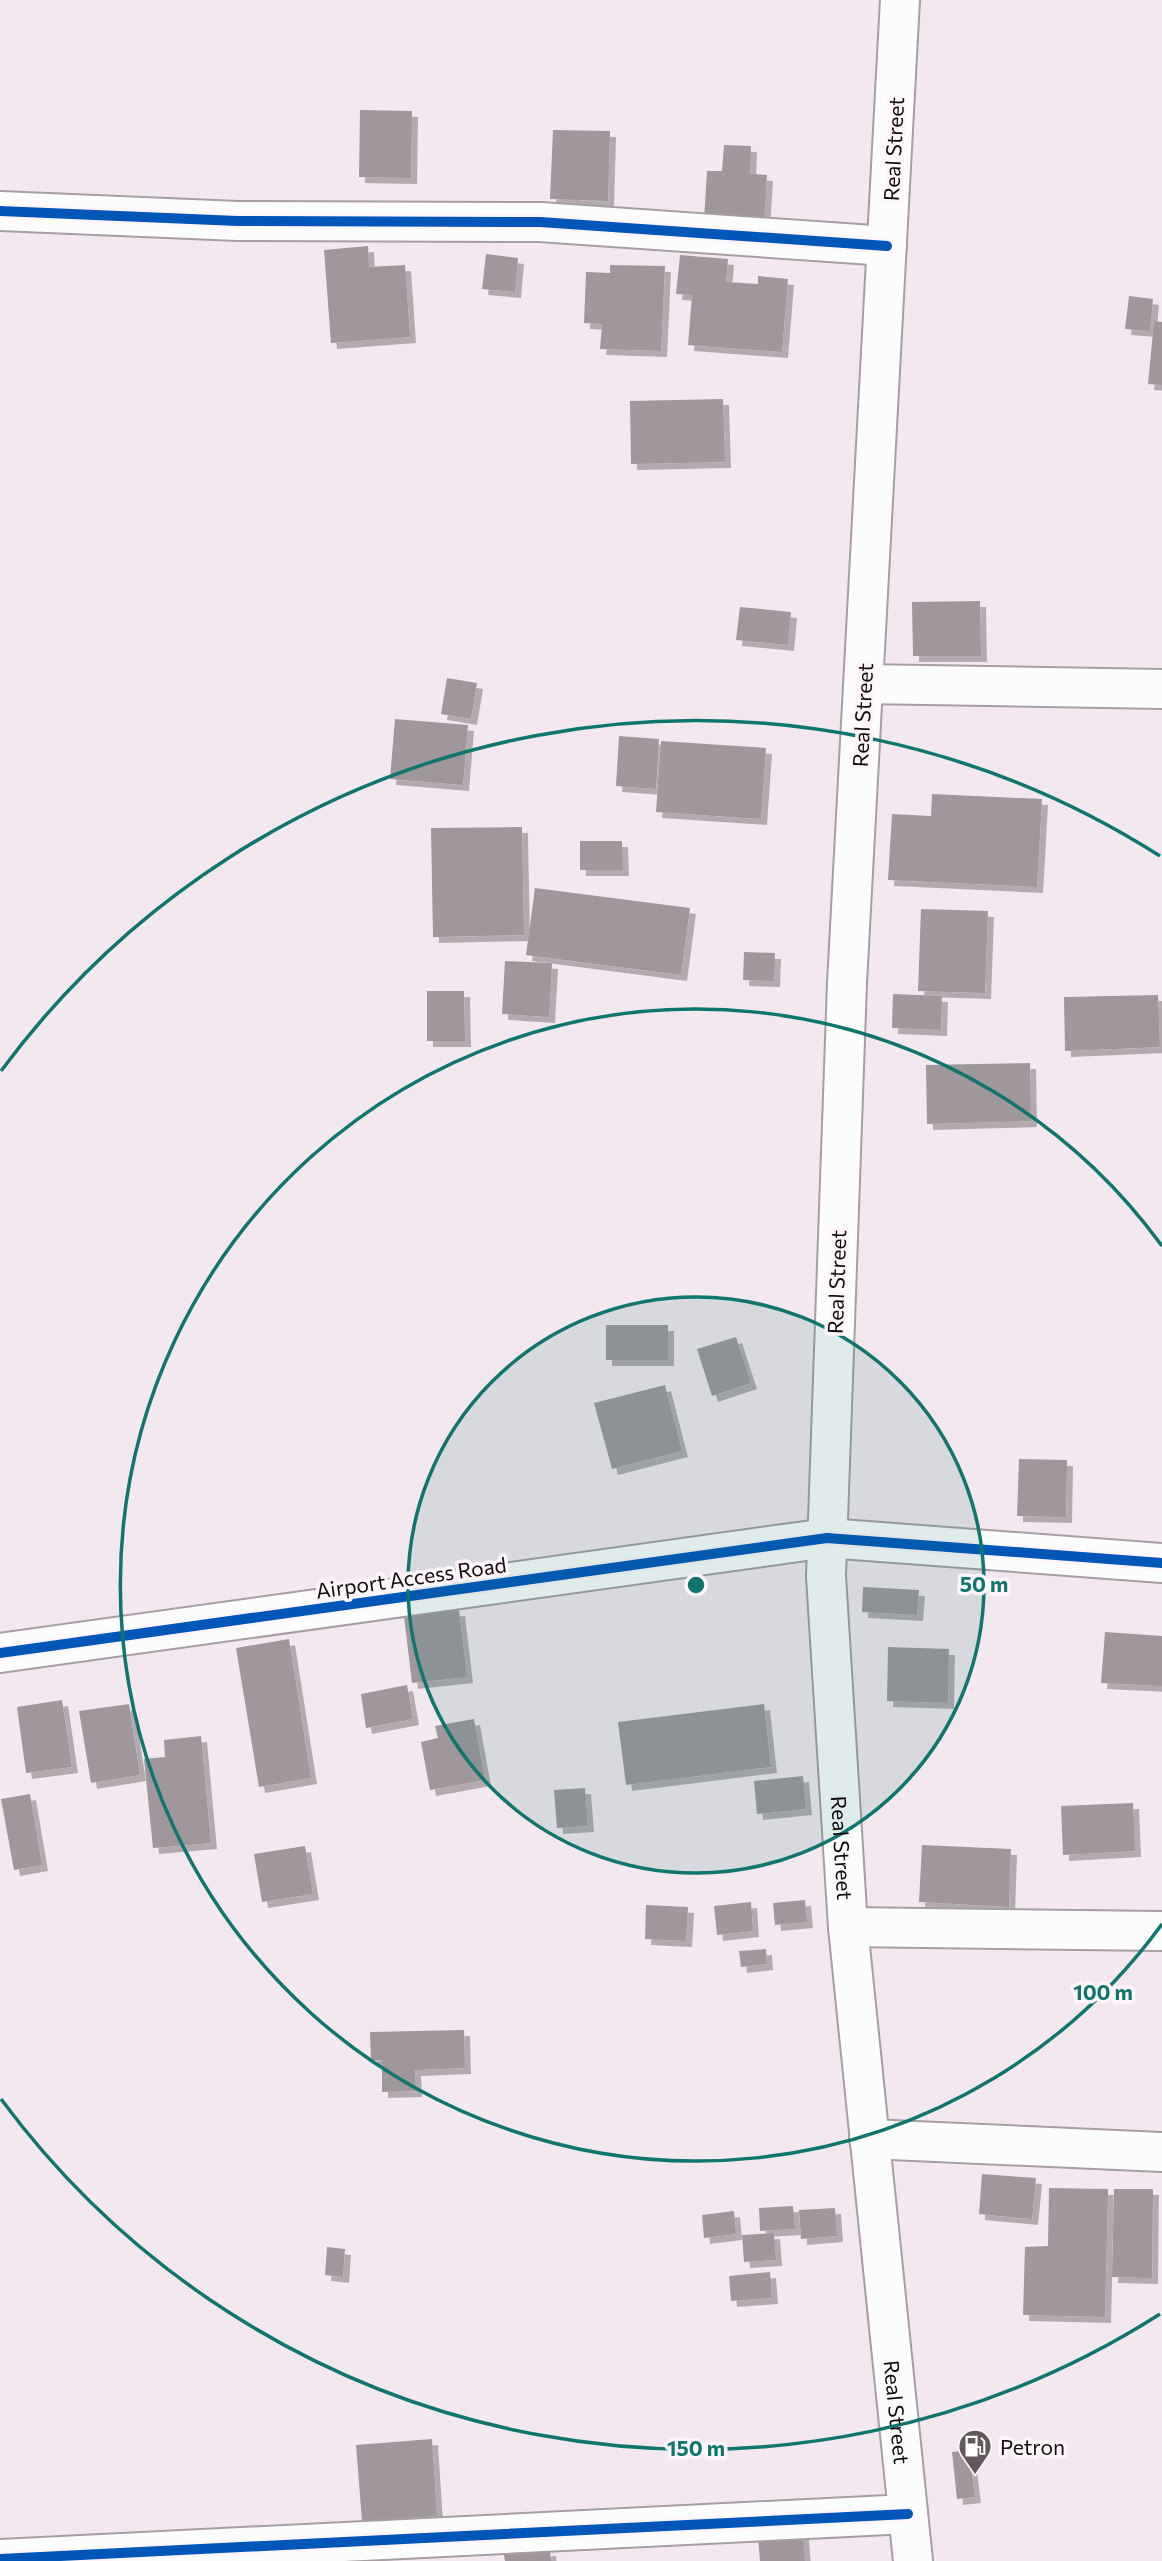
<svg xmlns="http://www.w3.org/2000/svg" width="1162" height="2561" font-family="Commissioner,sans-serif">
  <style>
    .building { fill: #9f979c; filter: url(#shadow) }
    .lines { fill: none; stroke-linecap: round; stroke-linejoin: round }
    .minor-casing { stroke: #a69ea3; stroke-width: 42 }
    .major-casing { stroke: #a69ea3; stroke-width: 42 }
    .minor { stroke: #fdfcfd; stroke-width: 38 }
    .major { stroke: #fdfcfd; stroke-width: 38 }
    .cycleway-casing { stroke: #fdf5fa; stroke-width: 15 }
    .cycleway { stroke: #0057b8; stroke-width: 10 }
    .ring { fill: none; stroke: #0f766e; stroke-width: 3.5 }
    .labels { text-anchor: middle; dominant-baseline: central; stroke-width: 7; stroke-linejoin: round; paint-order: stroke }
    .street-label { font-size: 21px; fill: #100a0e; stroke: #fdf5fa }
    .poi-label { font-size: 21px; fill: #100a0e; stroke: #fdf5fa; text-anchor: start }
    .centre { fill: #0f766e; stroke: #fdf5fa; stroke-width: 3.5 }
    .ring-label { font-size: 21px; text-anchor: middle; font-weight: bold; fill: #0f766e; stroke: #fdf5fa; stroke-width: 7; stroke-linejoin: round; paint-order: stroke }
  </style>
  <defs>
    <filter id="shadow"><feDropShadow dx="6" dy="6" stdDeviation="0" flood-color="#0004"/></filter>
  </defs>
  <rect width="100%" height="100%" fill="#f4e8f0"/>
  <path class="building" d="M360 110 412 111 411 178 359 177Z
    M553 130 610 131 608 201 550 199Z
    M724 145 751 146 750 174 767 175 764 223 704 220 707 171H722Z
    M368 246 369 267 405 265 410 337 331 343 324 250Z
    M486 254 518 258 515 292 482 289Z
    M680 255 728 259 726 282 758 284V276L788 279 782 352 688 345 692 295 676 294Z
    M610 265 665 266 661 351 600 349 602 324 584 323 586 272 610 273Z
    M1129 296 1153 299 1150 331 1125 329Z
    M1154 321 1162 322V385L1148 384Z
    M723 399 725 462 631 464 630 401Z
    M980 601 981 656H913L912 602Z
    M740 607 791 612 788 645 736 640Z
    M447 678 477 683 471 719 441 714Z
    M395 719 468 725 463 785 390 779Z
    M619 736 659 739 656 789 616 786Z
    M661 741 766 748 761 819 656 812Z
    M932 794 1042 799 1037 887 888 880 892 814 931 816Z
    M522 827 524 935 433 937 431 828Z
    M580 841H622L623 870H580Z
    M535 888 690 908 681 975 526 955Z
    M921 909 988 911 985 993 918 991Z
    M744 952 775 953 774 981 743 980Z
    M505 961 552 963 549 1017 502 1014Z
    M427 991H464L465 1041H427Z
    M893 994 942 996 941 1030 892 1028Z
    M1158 995 1160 1047 1065 1051 1064 997Z
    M1030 1063 1031 1121 927 1124 926 1065Z
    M606 1325H668V1360H606Z
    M736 1337 751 1383 712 1396 697 1349Z
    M665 1385 682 1451 612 1469 594 1403Z
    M1019 1459 1067 1460 1066 1517 1017 1516Z
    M863 1587 919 1590 917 1615 862 1612Z
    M459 1610 467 1677 412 1683 404 1616Z
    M1105 1632 1162 1636V1686L1101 1683Z
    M289 1639 311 1778 259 1787 236 1648Z
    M888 1647 949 1649 948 1703 887 1701Z
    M407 1685 413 1719 366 1728 361 1694Z
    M62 1700 72 1767 26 1773 17 1707Z
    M129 1704 140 1775 91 1783 79 1711Z
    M764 1704 771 1767 626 1785 618 1722Z
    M474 1719 485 1780 430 1790 421 1742 438 1738 435 1726Z
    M201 1736 211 1843 153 1848 144 1759 165 1757 164 1740Z
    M803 1776 806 1809 757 1814 754 1781Z
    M585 1788 588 1826 557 1828 554 1790Z
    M30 1794 42 1865 14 1870 1 1799Z
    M1133 1803 1135 1851 1063 1855 1061 1806Z
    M922 1845 1011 1849 1009 1907 919 1902Z
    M305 1846 313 1894 262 1902 254 1854Z
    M805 1900 807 1922 775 1925 773 1903Z
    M751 1902 753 1931 717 1935 714 1906Z
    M646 1905 688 1907 686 1941 645 1939Z
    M766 1949 767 1964 741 1967 739 1951Z
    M464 2030 465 2068 415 2070 416 2091 382 2092V2060L371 2061 370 2032Z
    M982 2174 1036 2178 1032 2219 979 2214Z
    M1049 2188 1108 2189 1105 2317 1023 2315 1025 2247 1048 2246Z
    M1114 2189H1153L1152 2278 1112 2277Z
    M793 2206 795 2229 760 2231 759 2208Z
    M835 2208 837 2236 801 2239 799 2210Z
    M734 2211 736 2234 704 2238 702 2215Z
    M774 2233 776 2260 744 2262 742 2235Z
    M327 2247 345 2249 343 2277 325 2275Z
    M770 2272 772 2298 731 2301 729 2276Z
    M432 2439 437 2516 362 2521 356 2445Z
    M969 2450 975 2497 957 2499 952 2452Z
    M803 2533 805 2561H760L758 2537Z
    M550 2550 551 2561H505L504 2555Z"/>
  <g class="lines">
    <defs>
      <path id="minor" d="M0 211 238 221 540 222 887 246
        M864 684 1162 689
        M0 1653 827 1538 1162 1563
        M848 1927 1162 1931
        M869 2139 1162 2152
        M0 2559 908 2514"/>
      <g id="major">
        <path id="s1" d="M900 0 847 983 826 1576 848 1927 913 2561"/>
      </g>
    </defs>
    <use href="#minor" class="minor-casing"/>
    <use href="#major" class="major-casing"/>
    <use href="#minor" class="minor"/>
    <use href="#major" class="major"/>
    <defs>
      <path id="cycleway" d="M0 211 238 221 540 222 887 246
        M0 1653 827 1538 1162 1563
        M0 2559 908 2514"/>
    </defs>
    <use href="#cycleway" class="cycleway-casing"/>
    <use href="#cycleway" class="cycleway"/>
  </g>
  <circle cx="696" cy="1585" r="288" fill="#0f766e" fill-opacity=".12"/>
  <g class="ring">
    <circle cx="696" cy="1585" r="288"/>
    <path d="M1162 1924A576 576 0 1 1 1162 1246"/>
    <path d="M1160 2314A864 864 0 0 1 1 2099M1 1071A864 864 0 0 1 1160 856"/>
  </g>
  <defs>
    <symbol id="fuel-pin" viewBox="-11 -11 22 30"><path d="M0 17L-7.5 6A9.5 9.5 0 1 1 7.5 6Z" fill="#60585d" stroke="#fdf5fa"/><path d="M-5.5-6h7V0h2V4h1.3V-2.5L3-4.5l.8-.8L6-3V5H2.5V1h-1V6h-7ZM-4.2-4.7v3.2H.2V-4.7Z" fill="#fff"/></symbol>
  </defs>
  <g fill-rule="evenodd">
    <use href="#fuel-pin" x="956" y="2427" width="38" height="52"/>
  </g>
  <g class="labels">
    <g class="street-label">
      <text transform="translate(893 149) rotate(-87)">Real Street</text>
      <text transform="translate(862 715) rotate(-87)">Real Street</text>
      <text transform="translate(836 1282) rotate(-88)">Real Street</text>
      <text transform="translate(411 1577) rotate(-8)">Airport Access Road</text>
      <text stroke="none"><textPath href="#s1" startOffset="1850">Real Street</textPath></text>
      <text stroke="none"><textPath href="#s1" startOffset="2417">Real Street</textPath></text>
    </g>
    <g class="poi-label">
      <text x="1000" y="2446">Petron</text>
    </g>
  </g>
  <circle cx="696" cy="1585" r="10" class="centre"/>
  <g class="ring-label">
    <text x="984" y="1592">50 m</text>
    <text x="1103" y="2000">100 m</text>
    <text x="696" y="2456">150 m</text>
  </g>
</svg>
